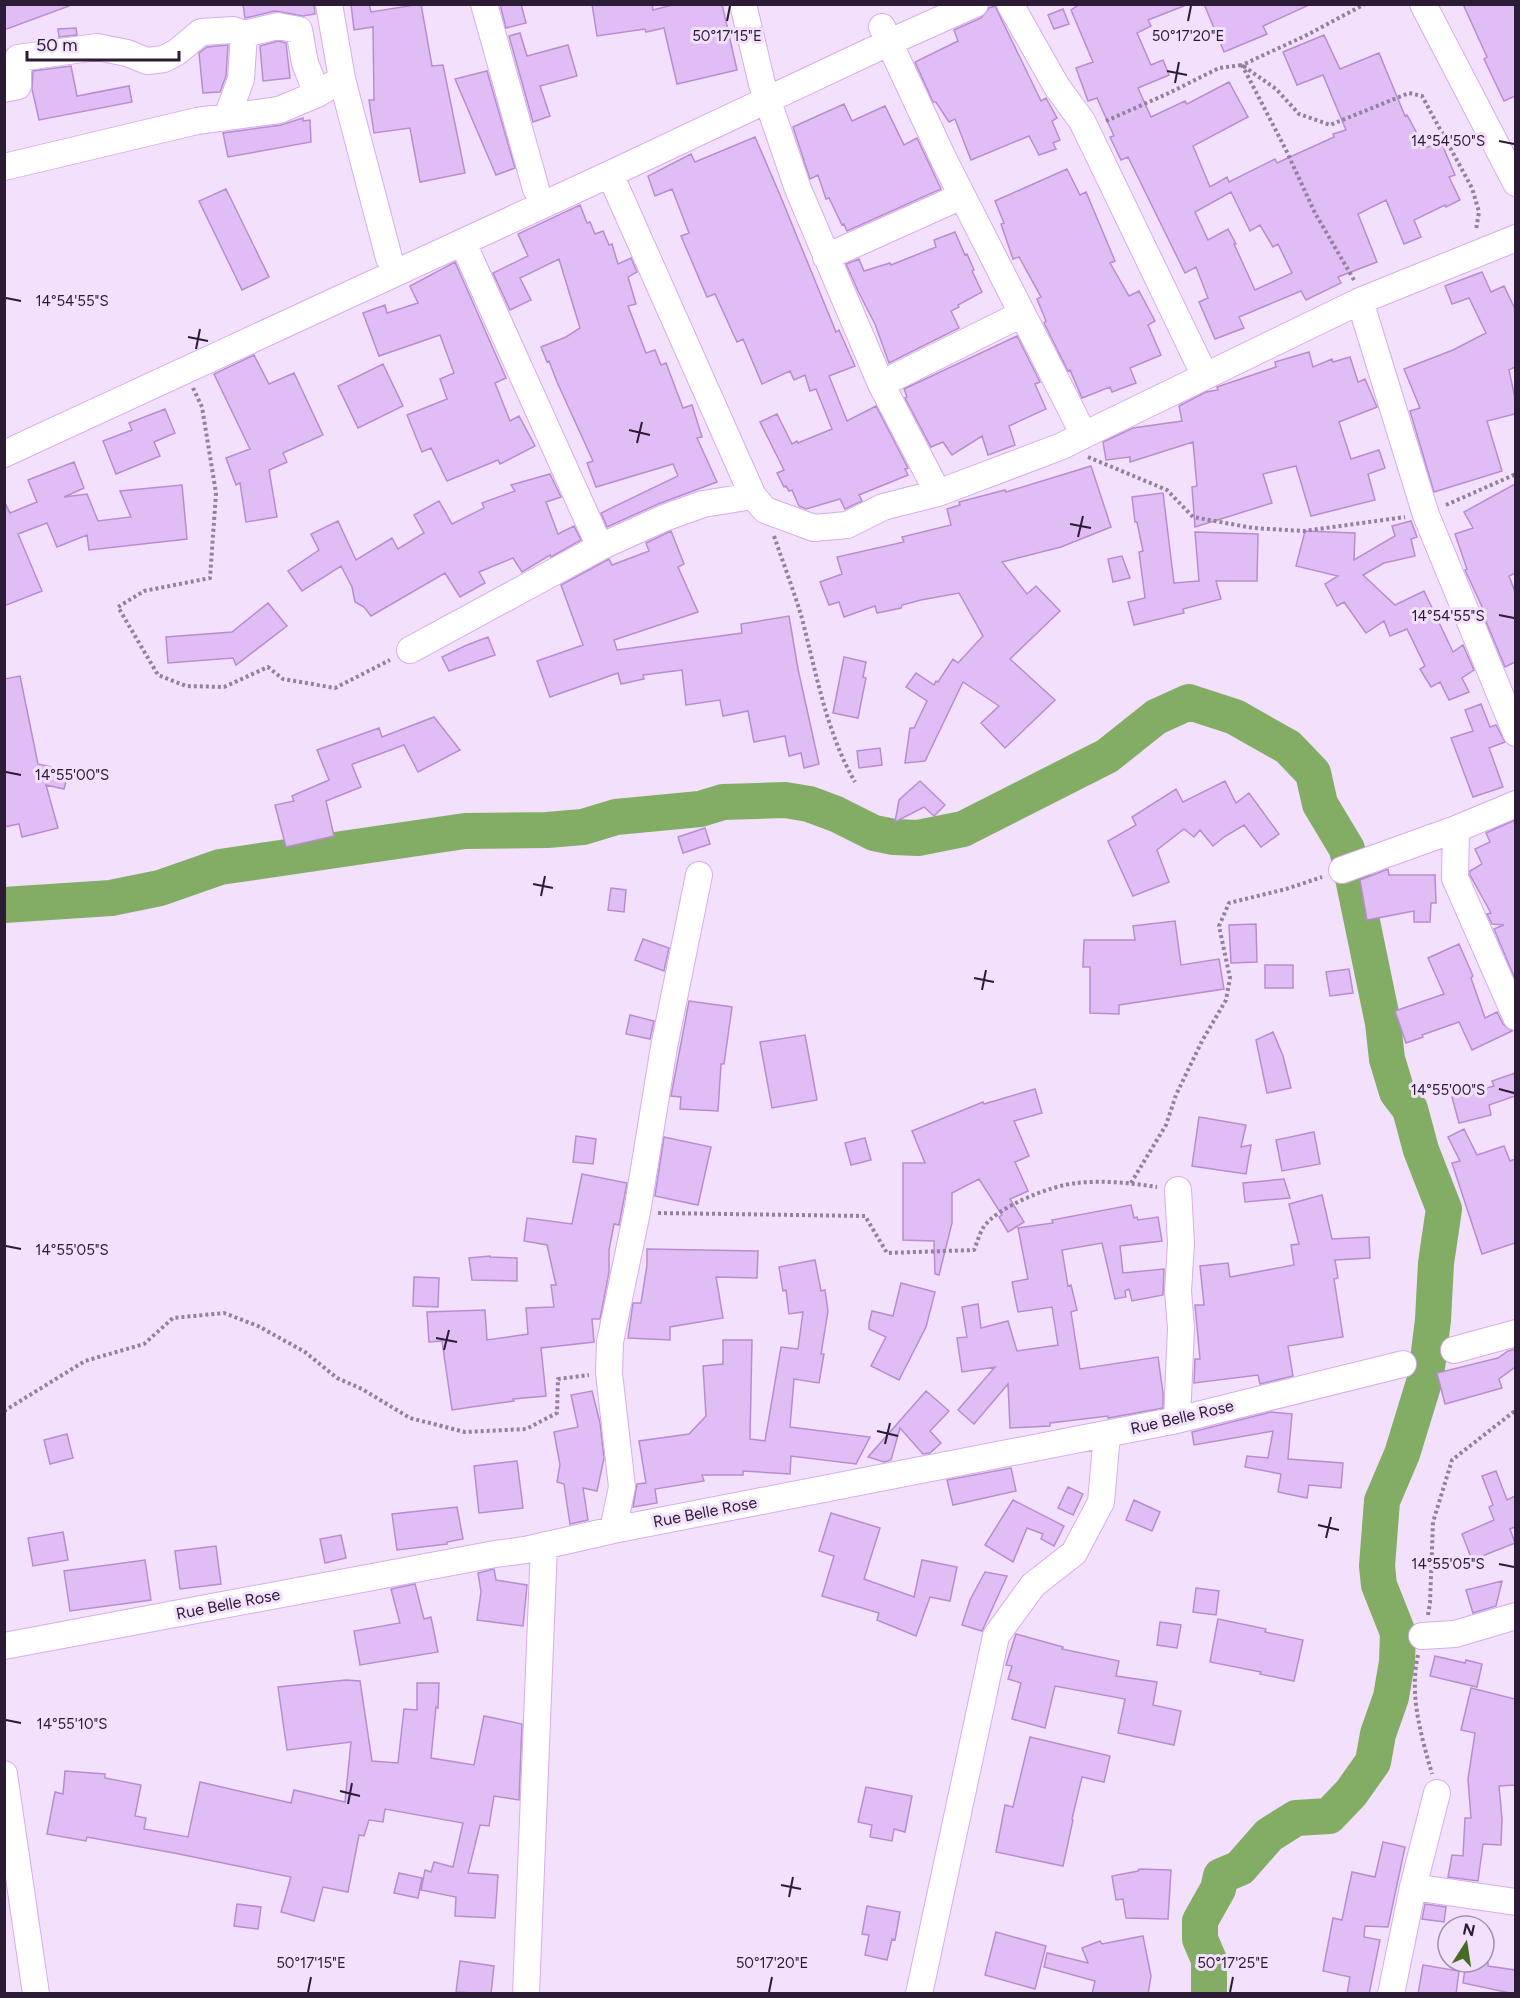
<svg xmlns="http://www.w3.org/2000/svg" width="1520" height="1998" font-family="Figtree,sans-serif">
  <style>
    .lines { fill: none; stroke-linecap: round; stroke-linejoin: round }
    .river { stroke: #83ad64; stroke-width: 36 }
    .building { fill: #e1bdf6; stroke: #b88dcf; stroke-width: 1.5; fill-rule: evenodd }
    .minor-casing { stroke: #d7acef; stroke-width: 28 }
    .path { stroke: #92819c; stroke-width: 4; stroke-dasharray: 3 3; stroke-linecap: butt }
    .minor { stroke: #fff; stroke-width: 26 }
    .ticks { fill: none; stroke: #2b1b34; stroke-width: 2 }
    .labels { text-anchor: middle; dominant-baseline: central; stroke-width: 6; stroke-linejoin: round; paint-order: stroke }
    .street-label { font-size: 16px; fill: #2b1b34; stroke: #f2e0fc }
    .ticks-label { font-size: 15px; text-anchor: middle; fill: #2b1b34; stroke: #f2e0fc; stroke-width: 6; stroke-linejoin: round; paint-order: stroke }
  </style>
  <rect width="100%" height="100%" fill="#f2e0fc"/>
  <g class="lines">
    <path class="river" d="M4 905 111 898 160 888 220 867 465 831 547 830 583 827 616 817 700 809 723 802 785 800 809 804 836 814 874 833 894 837 918 838 963 829 1107 756 1156 717 1189 702 1235 717 1288 747 1313 773 1320 804 1347 849 1383 1023 1387 1059 1397 1092 1410 1109 1421 1150 1444 1209 1436 1263 1433 1320 1426 1376 1402 1454 1382 1501 1377 1566 1379 1585 1398 1633 1397 1662 1391 1697 1378 1734 1373 1762 1351 1793 1329 1816 1296 1818 1269 1835 1240 1868 1221 1876 1218 1889 1200 1921V1939L1209 1960V1994"/>
  </g>
  <path class="building" d="M4 4H69V6L4 30Z
    M243 4H314L315 14 303 16 275 11 245 18Z
    M351 4H369L371 12 421 4 432 66 443 65 465 173 420 182 410 128 374 133 369 100H374L373 27 354 30Z
    M500 4H521L526 23 506 28Z
    M592 4H652L653 10 676 4H722L737 70 677 84 664 28 646 32 645 29 597 36Z
    M1080 4H1184V6L1148 20 1151 26 1137 33 1151 65 1163 60 1169 75 1138 88 1151 117 1185 101 1187 104 1229 82 1248 117 1193 146 1210 187 1227 177 1229 182 1275 159 1277 163 1334 137 1333 134 1346 130 1323 75 1297 85 1283 52 1324 35 1340 69 1379 53 1405 116 1407 115 1425 148 1441 142 1455 175 1449 177 1460 200 1446 207 1445 205 1414 220 1421 237 1404 244 1386 200 1358 214 1377 262 1338 277 1341 283 1306 300 1301 291 1239 317 1244 328 1215 339 1199 302 1208 298 1196 267 1185 273 1128 157 1121 160 1110 137 1114 136 1097 98 1088 101 1076 68 1093 62 1071 10ZM1231 192 1250 231 1260 225 1273 247 1278 244 1292 273 1255 290 1234 244H1236L1228 229 1208 240 1195 212Z
    M1204 4H1311L1263 26 1267 34 1224 52Z
    M1463 4H1515V96L1504 101 1484 59 1487 57Z
    M995 6 1041 101 1046 98 1057 118 1052 121 1060 140 1053 143 1056 149 1039 155 1029 136 971 160 955 119 949 122 936 102H933L915 62 958 41 954 30 981 18 989 8Z
    M1063 9 1069 24 1054 29 1048 15Z
    M76 28 77 35 59 37 58 29Z
    M520 33 527 56 568 45 577 76 540 86 550 116 533 122 509 36Z
    M278 41 286 43 290 78 263 81 260 46Z
    M228 45 226 76 220 92 203 93 199 53 207 47Z
    M71 66 77 96 129 86 132 102 39 120 32 89 33 71Z
    M487 71 515 168 496 175 455 79Z
    M844 104 852 121 885 106 904 145 917 138 941 189 847 231 844 224 842 225 829 198 826 199 818 175 810 179 793 127Z
    M303 118V121L310 120 311 142 228 157 223 133 281 125Z
    M755 137 780 195 836 332 839 330 855 366 829 376 847 421 876 406 908 468 905 469 908 475 859 495 862 501 845 509 840 499 806 509 799 506 792 490 789 491 786 486 784 487 777 473 784 470 760 422 777 414 792 444 797 441 798 443 832 429 816 389 810 391 805 375 794 380 790 371 762 384 743 339 737 342 715 294 707 297 681 236 689 233 672 189 655 196 648 176 691 154 695 162Z
    M1067 169 1080 195 1086 192 1115 261 1110 263 1129 296 1139 291 1155 321 1148 325 1161 355 1130 368 1136 383 1112 392 1110 387 1082 398 1070 370 1068 371 1044 323 1046 321 1037 299 1041 297 1019 257 1013 259 1001 224 1004 223 995 201Z
    M226 189 269 277 242 290 199 201Z
    M580 205 587 223 590 222 595 234 603 231 609 245 612 244 618 264 631 258 637 272 628 277 636 304 628 306 646 353 655 350 661 365 666 363 683 408 692 405 702 437 697 438 717 482 658 504 607 527 601 513 678 476 673 464 596 487 587 463 593 461 557 382 549 361 547 362 541 347 566 337 580 328 559 259 520 278 531 300 510 310 493 273 528 256 518 234Z
    M955 232 965 255 967 254 974 270 972 271 982 292 958 305 959 307 951 311 959 328 889 363 875 324 859 293 846 264 859 259 864 271 890 263 891 265 936 247 934 240Z
    M455 262 506 378 495 383 510 421 519 416 535 446 500 464 498 460 447 481 431 448 422 452 407 415 447 399 440 379 454 373 440 335 379 356 363 313 385 305 387 313 418 303 410 286Z
    M1482 272 1491 292 1504 286 1515 309V367L1509 370 1515 398V414L1487 421 1502 471 1434 492 1410 411 1420 408 1404 369 1453 350 1486 333 1469 298 1452 304 1445 286Z
    M1017 336 1040 382 1035 384 1046 409 1009 426 1015 445 988 455 982 436 952 455 943 442 931 447 905 398 907 397 904 389Z
    M1309 352 1313 367 1332 359 1333 362 1350 357 1358 382 1365 379 1377 407 1339 422 1351 459 1379 450 1385 468 1368 474 1375 500 1311 516 1296 466 1263 474 1272 503 1195 527 1192 487 1197 486 1193 442 1130 462V457L1106 460 1103 442 1133 428 1182 421 1179 406 1206 392 1218 390 1217 387 1220 386 1276 367 1275 362Z
    M254 355 269 384 294 373 323 435 283 453 287 462 269 470 277 517 246 522 240 483 236 485 226 458 250 449 214 374Z
    M383 364 403 406 358 428 338 386Z
    M165 409 175 433 154 442 160 456 116 474 103 441 132 430 129 423Z
    M74 462 84 488 64 497 87 494 98 521 131 517 120 491 182 485 187 539 89 550 87 535 57 547 47 523 18 534 42 591 4 606V501L10 513 37 502 28 480Z
    M1091 466 1111 527 1061 547 1002 562 1027 594 1036 586 1060 611 1010 659 1055 700 1005 748 981 723 999 706 963 682 925 761 905 763 910 728H914L927 701 906 687 916 673 934 685 936 681 938 682 953 659 958 663 983 636 959 593 921 600 902 605 901 608 877 613 875 606 844 617 839 602 829 605 820 582 842 574 837 557 904 542 902 537 951 525 947 509 960 505 959 502 1005 490 1006 492Z
    M550 474 561 497 546 502 558 534 574 526 581 540 551 557 550 555 522 572 513 558 479 572 485 583 460 597 445 573 371 616 364 607 355 602 352 587 341 566 302 591 288 571 319 550 311 534 338 521 356 560 392 538 398 549 424 533 414 515 439 501 452 524 484 508 482 503 515 491 511 485Z
    M1515 484V573L1509 576 1515 592V662L1505 667 1483 614 1485 613 1465 570 1467 569 1455 534 1473 528 1464 512Z
    M1163 493 1174 583 1199 581 1195 532 1258 534 1257 581H1216L1221 599 1183 609 1184 613 1134 625 1128 602 1145 598 1139 552 1143 551 1137 522H1135L1132 497Z
    M1411 521 1417 537 1411 539 1415 556 1384 563 1363 575 1395 605 1424 591 1453 652 1463 645 1474 670 1462 678 1469 692 1449 700 1440 682 1431 687 1420 669 1425 666 1407 629 1390 636 1384 621 1366 633 1344 602 1337 606 1325 584 1338 576 1296 566 1305 531 1355 533 1354 560 1395 536 1392 526Z
    M671 531 684 564 678 567 698 612 614 640 617 650 742 633 741 624 789 616 798 669 819 764 804 768 801 753 789 756 785 736 754 742 748 711 723 716 720 700 686 705 682 670 643 675 644 679 621 684 618 673 550 697 537 661 583 645 561 585 609 559 612 565 649 551 646 543Z
    M1122 556 1130 578 1113 582 1108 559Z
    M268 603 287 626 236 665 233 658 168 663 166 637 232 632Z
    M488 637 495 655 449 671 442 657 467 645Z
    M844 657 866 662 863 677 866 678 858 718 833 713Z
    M20 676 38 764 69 771 64 789 46 785 58 828 22 837 19 824 4 827V679Z
    M1481 704 1490 727 1496 725 1505 742 1489 748 1503 787 1473 797 1451 738 1473 731 1465 710Z
    M434 717 460 750 418 772 404 745 353 764 352 765 361 787 326 801 334 836 286 847 275 805 294 801 292 796 329 780 317 750 379 728 382 737Z
    M880 748 882 765 859 768 857 751Z
    M920 781 945 805 934 816 924 807 895 822 899 800Z
    M1225 781 1236 803 1249 793 1279 834 1261 847 1244 825 1224 837 1213 846 1200 830 1194 837 1184 829 1157 850 1169 882 1133 896 1108 841 1136 825 1132 817 1176 789 1183 802Z
    M1515 820V979L1494 929 1504 925 1492 924 1487 914 1491 913 1470 875V871L1482 864 1475 849 1490 842 1486 833Z
    M705 828 710 844 683 853 678 837Z
    M1388 869 1389 875H1435L1436 903H1431L1430 922H1414V911L1367 920 1360 880Z
    M611 888 626 890 624 912 608 910Z
    M1175 921 1181 965 1219 959 1224 989 1119 1005V1014L1090 1013V967H1083L1084 940H1135L1133 926Z
    M1256 924 1257 962 1231 963 1229 925Z
    M643 939 669 948 664 971 635 960Z
    M1459 944 1473 976 1471 978 1485 1018 1497 1012 1503 1024 1512 1031 1472 1050 1459 1022 1422 1035 1423 1037 1406 1043 1395 1011 1444 994 1428 958Z
    M1265 965H1293V988H1265Z
    M1349 969 1353 993 1330 996 1326 972Z
    M689 1001 732 1007 724 1064H721L718 1111 680 1109 681 1097 671 1096Z
    M630 1015 654 1021 650 1039 626 1034Z
    M1273 1032 1283 1056 1291 1088 1267 1093 1256 1040Z
    M805 1035 817 1100 772 1108 760 1042Z
    M1515 1073V1096L1489 1105 1491 1115 1459 1123 1452 1097 1494 1086 1492 1081Z
    M1035 1089 1042 1113 1014 1121 1029 1156 1015 1162 1028 1191 1010 1199 1024 1222 1008 1232 999 1217 1002 1215 979 1179 952 1193V1223L939 1275 935 1274 934 1241 903 1240V1163H925L912 1131 983 1102 984 1104Z
    M1199 1117 1246 1125 1241 1147 1251 1145 1246 1174 1192 1166Z
    M1464 1129 1477 1155 1504 1146 1510 1161 1515 1159V1243L1482 1254 1452 1163 1460 1161 1448 1137Z
    M1314 1132 1320 1164 1282 1171 1276 1140Z
    M576 1136 596 1139 593 1164 573 1162Z
    M664 1137 711 1147 698 1205 655 1196Z
    M865 1138 871 1160 851 1165 845 1143Z
    M582 1174 627 1183 619 1225 614 1224 609 1250V1272L600 1319H592L594 1342 541 1348 546 1396 513 1399 514 1401 452 1410 442 1341 429 1342 427 1312 485 1310 487 1340 528 1334 526 1308 554 1307 551 1285H556L547 1245 524 1241 527 1218 572 1224Z
    M1284 1179 1290 1198 1245 1202 1243 1183Z
    M1322 1195 1332 1239 1369 1237 1370 1258 1335 1260 1338 1278 1334 1279 1343 1337 1288 1346 1293 1376 1260 1384 1258 1375 1194 1383 1195 1359H1200L1195 1305H1204L1200 1266 1228 1263 1230 1277 1294 1265 1291 1245 1299 1244 1289 1204Z
    M1131 1205 1134 1218 1137 1217 1138 1220 1158 1217 1162 1241 1120 1246 1123 1273 1164 1269 1163 1295 1132 1301 1129 1289 1125 1291 1126 1297 1115 1299 1102 1243 1062 1250 1068 1286 1071 1285 1077 1310 1071 1312 1080 1369 1158 1357 1163 1393V1408L1108 1418V1416L1050 1423V1426L1010 1428 1008 1384 974 1424 958 1410 995 1367 962 1372 957 1338 967 1337 962 1307 978 1304 981 1328 1008 1321 1017 1351 1058 1345 1052 1307 1018 1312 1012 1282 1028 1279 1018 1228 1053 1223 1052 1220Z
    M647 1249 758 1251 757 1278 716 1277 723 1318 670 1327V1340L628 1338 633 1303H641L647 1265Z
    M490 1256V1257L517 1258V1281L472 1280 469 1258Z
    M815 1260 821 1291 825 1290 828 1311 821 1354H824L819 1383 794 1379 790 1427 870 1437 856 1464 791 1456 790 1474 743 1471V1475H702L704 1481 655 1489 657 1503 633 1507 637 1484 646 1483 639 1441 689 1434 706 1416 703 1366 723 1364V1340H752L750 1439 765 1441 781 1347 798 1349 803 1312 789 1314 786 1290 783 1291 779 1267Z
    M414 1277 439 1278 438 1307 413 1306Z
    M901 1283 935 1292 926 1327 899 1380 871 1366 886 1337 869 1329V1323L872 1311 893 1316Z
    M1515 1349V1367L1499 1379 1502 1388 1445 1404 1437 1373 1498 1358 1508 1351Z
    M592 1391 600 1423 604 1458 597 1491 583 1488 588 1520 570 1524 564 1484 557 1482 560 1465 554 1432 578 1427 571 1395Z
    M926 1391 949 1411 930 1431 941 1443 930 1453 923 1454 900 1428 891 1460 884 1462 868 1457Z
    M1271 1412 1292 1414 1288 1459 1343 1463 1341 1488 1309 1485 1307 1498 1278 1492 1281 1474 1245 1467 1247 1456 1268 1458 1273 1431 1194 1445 1192 1432Z
    M67 1434 73 1458 50 1464 44 1440Z
    M517 1461 523 1508 479 1513 474 1466Z
    M1011 1468 1016 1491 953 1505 947 1480Z
    M1496 1471 1507 1500 1515 1496V1527L1510 1529 1515 1543 1472 1560 1462 1534 1494 1520 1489 1507 1493 1505 1482 1476Z
    M1068 1487 1083 1494 1073 1515 1058 1508Z
    M1013 1500 1064 1526 1054 1546 1041 1539 1043 1534 1027 1528 1013 1562 985 1545Z
    M1134 1500 1160 1512 1152 1531 1126 1520Z
    M457 1507 463 1539 447 1542V1544L397 1550 392 1514Z
    M831 1513 880 1528 864 1579 914 1597 922 1560 957 1567 950 1601 930 1597 916 1636 877 1620 879 1613 822 1596 834 1556 819 1551Z
    M63 1532 68 1560 33 1566 28 1538Z
    M341 1535 346 1558 325 1563 320 1539Z
    M216 1546 221 1584 180 1589 175 1551Z
    M145 1560 151 1600 70 1611 64 1571Z
    M494 1569 496 1580 527 1585 523 1626 477 1620 481 1592 478 1573Z
    M985 1572 1007 1576 982 1631 962 1625 970 1600Z
    M1502 1581 1496 1606 1473 1613 1466 1590Z
    M415 1584 424 1619 431 1617 438 1652 360 1665 354 1631 400 1623 391 1589Z
    M1196 1588 1219 1591 1216 1615 1193 1612Z
    M1218 1619 1266 1629 1265 1632 1303 1640 1294 1681 1260 1674 1261 1672 1210 1662Z
    M1160 1622 1181 1625 1177 1648 1157 1645Z
    M1016 1634 1063 1647 1062 1649 1119 1661 1116 1676 1157 1682 1153 1705 1181 1711 1174 1745 1118 1733 1125 1699 1055 1686 1045 1728 1012 1719 1021 1683 1008 1679 1012 1666 1006 1665Z
    M1435 1656 1465 1663 1466 1660 1482 1664 1477 1687 1430 1676Z
    M346 1680 360 1681 372 1761 398 1763 404 1709 417 1710V1683H439L438 1708 436 1707 431 1758 474 1765 484 1716 522 1724 519 1800 494 1796 489 1826 480 1825 468 1873 498 1875 495 1918 455 1916 456 1897 421 1890 425 1870 431 1872 434 1862 453 1867 463 1823 385 1809 383 1822 369 1820 364 1836 359 1835 348 1892 323 1887 314 1921 281 1912 291 1877 174 1853 87 1837 86 1841 47 1834 55 1792 63 1794 65 1771 105 1774V1778L141 1785 135 1816 146 1818 144 1829 188 1837 200 1782 291 1803 294 1790 345 1802 351 1742 287 1750 278 1687Z
    M1471 1688 1515 1699V1785L1499 1786 1502 1819 1501 1845 1483 1844 1478 1881 1448 1877 1452 1855 1463 1856 1465 1818H1471L1468 1779 1475 1733 1461 1730Z
    M1030 1737 1110 1756 1104 1782 1082 1777 1072 1819 1073 1820 1063 1866 996 1852 1005 1805 1013 1807Z
    M866 1787 912 1796 905 1832 894 1829 892 1841 870 1837 872 1825 858 1822Z
    M1383 1842 1405 1847 1388 1927 1365 1926 1364 1937 1380 1940 1369 1994H1347L1350 1977 1323 1971 1333 1918 1342 1920 1352 1872 1375 1877Z
    M1139 1869 1171 1870 1168 1919 1126 1918 1123 1899 1116 1900 1112 1876 1138 1871Z
    M399 1873 422 1878 418 1898 394 1893Z
    M237 1904 261 1907 258 1929 234 1926Z
    M1425 1904 1446 1907 1444 1922 1422 1919Z
    M867 1906 900 1912 895 1940 892 1939 887 1960 865 1955 869 1935 862 1934Z
    M996 1932 1046 1946 1035 1989 985 1975Z
    M1143 1936 1151 1976 1148 1994H1092L1095 1981 1044 1967 1047 1953 1088 1963 1082 1948 1100 1941 1102 1944Z
    M460 1961 494 1966 491 1994 456 1992Z
    M1466 1962H1488V1966L1515 1970V1994L1463 1983Z
    M1423 1965 1459 1971 1456 1994H1418Z"/>
  <g class="lines">
    <defs>
      <path id="minor" d="M329 4 342 79 389 258
        M484 4 536 189
        M743 4 762 84 798 189 881 384 938 493
        M1010 4 1057 87 1082 121 1205 376
        M1423 4 1516 183
        M4 89 18 86V58L97 47 127 53 147 61 164 59 177 52 201 32 233 30 244 34 278 26 299 30 305 63 317 94
        M227 117 241 79 244 34
        M4 167 197 121 279 110 317 94 342 79
        M610 174 753 496
        M463 243 600 547
        M826 257 962 196
        M1360 301 1426 515 1516 733
        M881 384 1022 314
        M1084 435 1360 301 1516 238
        M4 454 610 174 890 42 975 4
        M410 650 600 547 664 518 703 504 753 496 765 510 814 528 847 525 883 507 938 493 1062 446 1084 435 944 160 882 27
        M1516 804 1456 829 1455 878 1516 1017
        M1342 870 1456 829
        M1454 1350 1516 1333
        M1177 1420 1181 1328 1178 1291 1181 1243 1178 1190
        M613 1530 622 1487 609 1373 610 1342 637 1212 664 1047 699 875
        M1422 1636 1455 1634 1516 1616
        M4 1646 495 1554 525 1550 613 1530 1177 1420 1403 1364
        M4 1774 36 1994
        M1413 1887 1516 1902
        M526 1994 544 1546
        M919 1994 996 1636 1033 1585 1074 1553 1101 1502 1107 1434
        M1391 1994 1413 1887 1437 1793"/>
    </defs>
    <use href="#minor" class="minor-casing"/>
    <path class="path" d="M1106 121 1169 93 1219 68 1242 65 1276 89 1299 114 1330 125 1409 93 1422 96 1472 188 1479 212 1476 230
      M1354 280 1315 213 1286 150 1242 65 1305 36 1365 4
      M193 388 202 407 216 493 210 578 144 591 118 607 158 675 186 686 224 687 268 667 283 679 335 688 390 660
      M1088 457 1167 490 1193 517 1253 528 1304 531 1405 517
      M1446 505 1516 474
      M774 536C783 562 793 589 801 615 816 671 826 732 855 782
      M1131 1183 1166 1125 1176 1095 1202 1041 1226 1000 1230 978 1219 926 1229 903 1286 889 1322 877
      M658 1213 865 1216 887 1253 974 1250C977 1243 979 1235 983 1228 996 1207 1052 1185 1077 1183 1103 1180 1131 1183 1157 1187
      M4 1411 85 1361 144 1344 173 1318 224 1313 258 1326 305 1352 337 1378 362 1389 410 1418 465 1432 526 1429 557 1413 558 1379 589 1375
      M1428 1615 1430 1603 1433 1522 1452 1460 1516 1410
      M1418 1655C1409 1695 1421 1735 1432 1774"/>
    <use href="#minor" class="minor"/>
  </g>
  <path class="ticks" d="M727 21 730 6M1188 21 1191 6M1167 71 1187 75M1175 83 1179 62M1499 141 1514 144M6 298 21 301M188 337 208 341M196 349 200 329M629 430 650 435M637 443 642 422M1070 524 1091 528M1078 537 1083 516M1499 615 1514 618M6 772 21 775M533 884 553 888M541 896 545 876M974 978 994 982M982 990 986 970M1499 1089 1514 1093M6 1246 21 1249M436 1338 457 1342M444 1350 449 1330M877 1431 898 1436M885 1444 890 1423M1318 1525 1339 1530M1326 1538 1331 1517M1499 1564 1514 1567M6 1720 21 1723M340 1791 360 1796M348 1804 352 1783M781 1885 801 1889M789 1897 793 1877M308 1992 311 1977M769 1992 772 1977M1230 1992 1233 1977"/>
  <g class="labels">
    <g class="street-label">
      <text transform="translate(1182 1417) rotate(-13)">Rue Belle Rose</text>
      <text transform="translate(705 1512) rotate(-11)">Rue Belle Rose</text>
      <text transform="translate(228 1604) rotate(-11)">Rue Belle Rose</text>
    </g>
  </g>
  <g class="ticks-label">
    <text x="727" y="41">50°17'15"E</text>
    <text x="1188" y="41">50°17'20"E</text>
    <text x="1448" y="146">14°54'50"S</text>
    <text x="72" y="306">14°54'55"S</text>
    <text x="1448" y="621">14°54'55"S</text>
    <text x="72" y="780">14°55'00"S</text>
    <text x="1448" y="1095">14°55'00"S</text>
    <text x="72" y="1255">14°55'05"S</text>
    <text x="1448" y="1569">14°55'05"S</text>
    <text x="72" y="1729">14°55'10"S</text>
    <text x="311" y="1968">50°17'15"E</text>
    <text x="772" y="1968">50°17'20"E</text>
    <text x="1233" y="1968">50°17'25"E</text>
  </g>
  <rect width="1520" height="1998" fill="none" stroke="#2b1b34" stroke-width="12"/>
  <g transform="translate(1466 1944) rotate(12)"><circle r="28" fill="#f2e0fc" stroke="#a291ac" stroke-width="1.5"/>
  <path d="M0-4.5L10 22L0 15L-10 22Z" fill="#456b25"/>
  <text y="-9" font-size="16" font-weight="bold" text-anchor="middle" fill="#2b1b34">N</text>
  </g>
  <path d="M27 51v9h152v-9" fill="none" stroke="#2b1b34" stroke-width="3"/>
  <text x="36" y="51" font-size="18" fill="#2b1b34" stroke="#f2e0fc" stroke-width="4.5" paint-order="stroke">50 m</text>
</svg>
